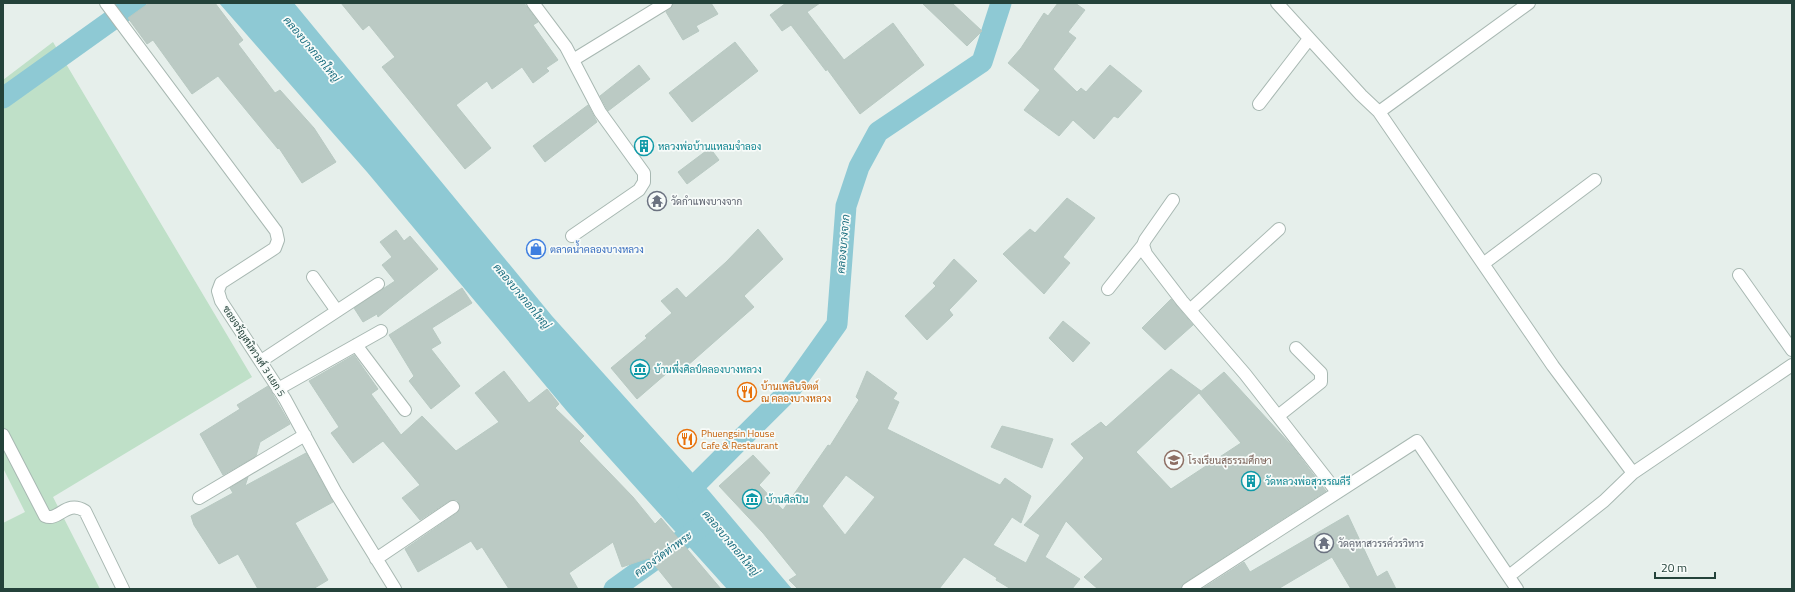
<svg xmlns="http://www.w3.org/2000/svg" width="1795" height="592" font-family="'Titillium Web',Sarabun,sans-serif">
  <style>
    .green { fill: #bfe0c8 }
    .water { fill: #8ec9d4 }
    .lines { fill: none; stroke-linecap: round; stroke-linejoin: round }
    .canal { stroke: #8ec9d4; stroke-width: 21 }
    .building { fill: #bbcac4; stroke: #b8c9c2; fill-rule: evenodd }
    .minor-casing { stroke: #a8b8b2; stroke-width: 14 }
    .minor { stroke: #fff; stroke-width: 12 }
    .labels { text-anchor: middle; dominant-baseline: central; stroke-width: 3.5; stroke-linejoin: round; paint-order: stroke }
    .culture-label { font-size: 10px; fill: #0d838f; stroke: #f7fbf9; text-anchor: start }
    .worship-label { font-size: 10px; fill: #5b616d; stroke: #f7fbf9; text-anchor: start }
    .shop-label { font-size: 10px; fill: #366cbe; stroke: #f7fbf9; text-anchor: start }
    .street-label { font-size: 10px; fill: #24423a; stroke: #f7fbf9 }
    .food-label { font-size: 10px; fill: #c56008; stroke: #f7fbf9; text-anchor: start }
    .education-label { font-size: 10px; fill: #785e54; stroke: #f7fbf9; text-anchor: start }
    .water-label { font-size: 11px; font-style: italic; fill: #1c6f80; stroke: #f7fbf9 }
  </style>
  <rect width="100%" height="100%" fill="#e6efeb"/>
  <path class="green" d="M53 42 252 377 53 497 100 589H3V523L25 512 3 468V80Z"/>
  <path class="water" d="M219 3H294L552 316 710 492 792 589H727L566 410 367 172Z"/>
  <g class="lines">
    <path class="canal" d="M3 98 136 3
      M687 493 790 390 837 324 846 206 859 167 878 132 982 62 1001 3
      M614 589 707 522"/>
  </g>
  <path class="building" d="M149 3H215L243 40 238 44 275 93 280 90 314 128 336 162 302 183 279 148 278 149 218 76 192 94 153 40 147 44 128 18Z
    M341 3H524L538 22 533 25 558 60 546 68 549 71 533 83 522 67 492 89 487 81 456 105 491 148 465 169 382 67 395 57 369 25 363 30Z
    M673 3H711L718 14 696 26 699 31 683 40 666 12 672 7Z
    M786 3H820L807 12 844 60 893 23 924 65 860 114 827 69 826 71 791 25 782 31 770 15Z
    M922 3H952L982 31 967 46Z
    M1058 3H1075L1085 10 1068 32 1076 38 1053 69 1077 92 1081 88 1086 92 1110 65 1142 91 1118 118 1114 116 1094 139 1073 120 1059 136 1024 110 1040 90 1008 63 1021 48 1044 13 1048 16Z
    M735 42 758 71 692 122 669 93Z
    M639 65 650 79 608 111 600 96Z
    M588 105 597 122 545 162 533 146Z
    M710 148 719 160 687 184 678 172Z
    M1067 198 1095 218 1063 257 1070 263 1044 294 1003 254 1030 229 1035 233Z
    M758 229 783 259 744 296 754 307 679 373 674 367 637 399 611 368 647 338 645 336 672 313 661 301 677 288 686 298 726 262Z
    M396 230 404 241 410 236 438 269 378 317 377 314 363 322 354 308 395 281 382 265 392 257 380 242Z
    M954 259 977 281 949 310 953 315 927 340 905 316 936 286 933 283Z
    M462 288 472 303 432 328 441 343 431 349 460 386 431 409 409 381 414 376 389 335Z
    M1171 299 1193 325 1165 350 1142 328Z
    M1063 321 1090 343 1073 362 1049 338Z
    M354 355 378 389 371 394 401 435 422 416 456 451 499 422 475 393 504 371 529 403 547 389 559 404 555 408 584 436 579 441 633 497 655 524 661 518 721 589H674L649 558 622 567 613 542 569 573 578 589H509L482 547 477 550 471 541 418 572 405 549 457 513 460 506 457 500 449 501 420 520 402 498 420 485 383 441 353 463 331 433 339 427 309 381Z
    M1171 369 1201 391 1136 452 1171 489 1241 443 1199 393 1224 372 1291 445 1326 491 1184 583 1181 589H1098L1084 577 1103 559 1066 521 1045 557 1080 579 1072 589H1011L996 580 997 578 964 557 939 589H798L789 580 797 575 763 533 719 486 753 455 770 473 759 485 783 510 828 445 830 446 859 400 856 397 867 371 897 393 893 399 899 402 887 429 1000 485 1005 478 1031 496 1021 523 1012 517 993 545 1026 563 1040 535 1024 525 1084 458 1071 444 1101 422 1106 427ZM846 475 875 497 845 535 822 506Z
    M268 386 290 424 260 442 256 456 223 475 200 434 240 409 237 405Z
    M1002 426 1053 439 1042 468 991 447Z
    M306 453 333 502 295 523 328 580 313 589H258L238 554 219 564 194 525 191 516 233 493 230 488 248 477 245 486Z
    M1348 515 1377 577 1387 571 1396 589H1351L1332 557 1278 589H1202L1244 562 1250 572Z"/>
  <g class="lines">
    <defs>
      <path id="minor" d="M106 3 276 231 278 240 275 248 221 283 218 291 221 301 285 399 336 493 395 589
        M533 3 566 47 600 112 644 173V182L639 190 572 236
        M1277 3 1361 95 1379 112 1553 366 1633 473
        M573 60 666 3
        M1259 104 1309 39
        M1379 112 1529 3
        M1173 200 1145 240 1143 245 1146 254 1182 301 1245 374 1337 492
        M1483 264 1595 180
        M1739 275 1792 350
        M313 277 337 311
        M1108 289 1143 245
        M1190 310 1279 229
        M356 345 405 410
        M261 361 378 284
        M278 389 381 331
        M1278 416 1321 382V373L1296 348
        M3 435 45 516C59 522 66 499 85 511L123 589
        M199 498 305 435
        M376 559 453 507
        M1509 576 1604 501 1633 473 1792 365
        M1188 589 1417 441 1517 589"/>
    </defs>
    <use href="#minor" class="minor-casing"/>
    <use href="#minor" class="minor"/>
  </g>
  <defs>
    <symbol id="building-ring" viewBox="-11 -11 22 22"><circle r="9.5" fill="#f7fbf9" stroke="#0f9aa8" stroke-width="1.5"/><path d="M-4-6H4V6H1V3H-1V6H-4ZM-2.5-4.3h1.7v1.8h-1.7ZM.8-4.3h1.7v1.8H.8ZM-2.5-1h1.7V.8h-1.7ZM.8-1h1.7V.8H.8Z" fill="#0f9aa8"/></symbol>
    <symbol id="temple-ring" viewBox="-11 -11 22 22"><circle r="9.5" fill="#f7fbf9" stroke="#6b7280" stroke-width="1.5"/><path d="M0-6L5-2H3V0L6.5 2.5H4V6H1.5V3h-3V6H-4V2.5H-6.5L-3 0V-2H-5Z" fill="#6b7280"/></symbol>
    <symbol id="shop-ring" viewBox="-11 -11 22 22"><circle r="9.5" fill="#f7fbf9" stroke="#3f7fe0" stroke-width="1.5"/><path d="M-5-2.5h2.3a2.7 3.5 0 0 1 5.4 0H5L5.5 6h-11ZM-1.5-2.5h3a1.5 2.3 0 0 0-3 0Z" fill="#3f7fe0"/></symbol>
    <symbol id="museum-ring" viewBox="-11 -11 22 22"><circle r="9.5" fill="#f7fbf9" stroke="#0f9aa8" stroke-width="1.5"/><path d="M0-6L6-3V-2H-6V-3ZM-5-1h2V3h-2ZM-1-1h2V3h-2ZM3-1h2V3H3ZM-6 4H6V6H-6Z" fill="#0f9aa8"/></symbol>
    <symbol id="restaurant-ring" viewBox="-11 -11 22 22"><circle r="9.5" fill="#f7fbf9" stroke="#e8710a" stroke-width="1.5"/><path d="M-5-6h1v4h1v-4h1v4h1v-4h1v5L-1.5 .5V6h-2V.5L-5-1ZM5-6V6H3V1.5H1.5Q1.5-4 5-6Z" fill="#e8710a"/></symbol>
    <symbol id="school-ring" viewBox="-11 -11 22 22"><circle r="9.5" fill="#f7fbf9" stroke="#8d6e63" stroke-width="1.5"/><path d="M0-5L7-2L0 1L-7-2ZM-4 1L0 2.5L4 1V4Q0 6-4 4Z" fill="#8d6e63"/></symbol>
  </defs>
  <g fill-rule="evenodd">
    <use href="#building-ring" x="633" y="135" width="22" height="22"/>
    <use href="#temple-ring" x="646" y="190" width="22" height="22"/>
    <use href="#shop-ring" x="525" y="238" width="22" height="22"/>
    <use href="#museum-ring" x="629" y="358" width="22" height="22"/>
    <use href="#restaurant-ring" x="736" y="381" width="22" height="22"/>
    <use href="#restaurant-ring" x="676" y="428" width="22" height="22"/>
    <use href="#school-ring" x="1163" y="449" width="22" height="22"/>
    <use href="#building-ring" x="1240" y="470" width="22" height="22"/>
    <use href="#museum-ring" x="741" y="488" width="22" height="22"/>
    <use href="#temple-ring" x="1313" y="532" width="22" height="22"/>
  </g>
  <g class="labels">
    <g class="culture-label">
      <text x="658" y="146">หลวงพ่อบ้านแหลมจำลอง</text>
      <text x="654" y="369">บ้านพึ่งศิลป์คลองบางหลวง</text>
      <text x="1265" y="481">วัดหลวงพ่อสุวรรณคีรี</text>
      <text x="766" y="499">บ้านศิลปิน</text>
    </g>
    <g class="worship-label">
      <text x="671" y="201">วัดกำแพงบางจาก</text>
      <text x="1338" y="543">วัดคูหาสวรรค์วรวิหาร</text>
    </g>
    <g class="shop-label">
      <text x="550" y="249">ตลาดน้ำคลองบางหลวง</text>
    </g>
    <g class="street-label">
      <text transform="translate(254 351) rotate(57)">ซอยจรัญสนิทวงศ์ 3 แยก 5</text>
    </g>
    <g class="food-label">
      <text x="761" y="386">บ้านเพลินจิตต์<tspan x="761" dy="12">ณ คลองบางหลวง</tspan></text>
      <text x="701" y="433">Phuengsin House<tspan x="701" dy="12">Cafe &amp; Restaurant</tspan></text>
    </g>
    <g class="education-label">
      <text x="1188" y="460">โรงเรียนสุธรรมศึกษา</text>
    </g>
    <g class="water-label">
      <text transform="translate(312 49) rotate(50)">คลองบางกอกใหญ่</text>
      <text transform="translate(843 244) rotate(-85)">คลองบางจาก</text>
      <text transform="translate(522 296) rotate(50)">คลองบางกอกใหญ่</text>
      <text transform="translate(731 543) rotate(50)">คลองบางกอกใหญ่</text>
      <text transform="translate(663 554) rotate(-36)">คลองวัดท่าพระ</text>
    </g>
  </g>
  <rect width="1795" height="592" fill="none" stroke="#24423a" stroke-width="8"/>
  <path d="M1655 572v6h60v-6" fill="none" stroke="#24423a" stroke-width="2"/>
  <text x="1661" y="572" font-size="12" fill="#24423a" stroke="#f7fbf9" stroke-width="3" paint-order="stroke">20 m</text>
</svg>
